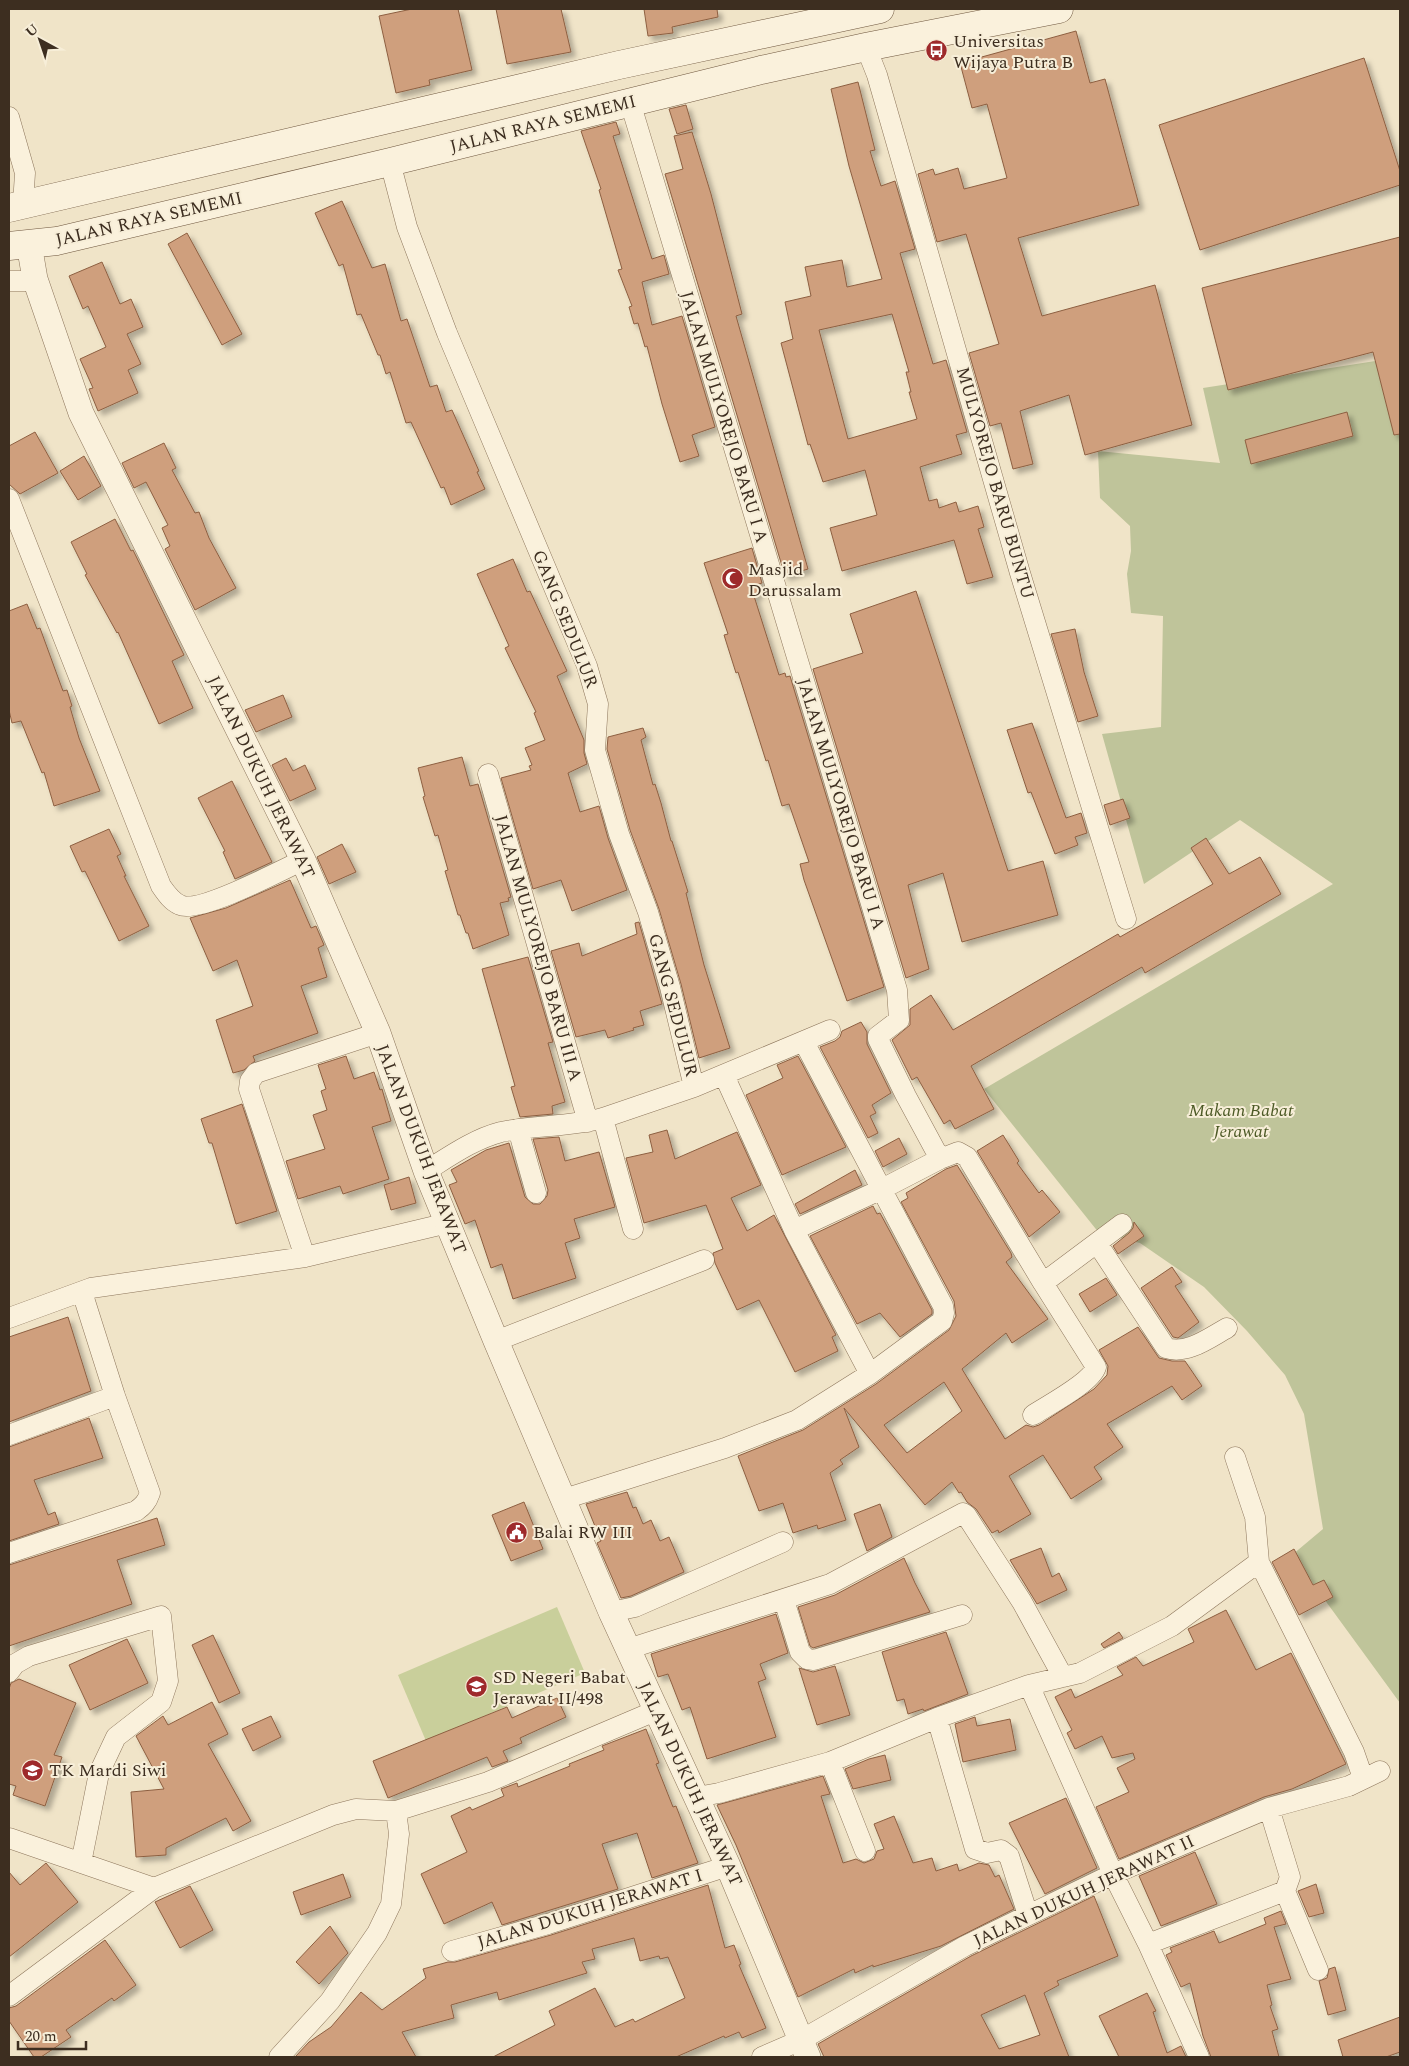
<svg xmlns="http://www.w3.org/2000/svg" width="1409" height="2066" font-family="Spectral,serif">
  <style>
    .green { fill: #c9cf9b }
    .cemetery { fill: #bfc49a }
    .building { fill: #cf9f7d; stroke: #8d5f41; fill-rule: evenodd; filter: url(#shadow) }
    .lines { fill: none; stroke-linecap: round; stroke-linejoin: round }
    .minor-casing { stroke: #8d765c; stroke-width: 21 }
    .tertiary-casing { stroke: #8d765c; stroke-width: 26 }
    .secondary-casing { stroke: #6f573f; stroke-width: 29 }
    .minor { stroke: #faf1dc; stroke-width: 20 }
    .tertiary { stroke: #faf1dc; stroke-width: 25 }
    .secondary { stroke: #faf1dc; stroke-width: 28 }
    .labels { text-anchor: middle; dominant-baseline: central; stroke-width: 4; stroke-linejoin: round; paint-order: stroke }
    .poi-label { font-size: 18px; fill: #3d2e20; stroke: #f7eed8; text-anchor: start }
    .street-label { font-size: 18px; fill: #3d2e20; stroke: #f7eed8 }
    .park-label { font-size: 18px; font-style: italic; fill: #4d5a26; stroke: #f7eed8 }
  </style>
  <defs>
    <filter id="shadow"><feDropShadow dx="4.5" dy="4.5" stdDeviation="2.5" flood-color="#0004"/></filter>
  </defs>
  <rect width="100%" height="100%" fill="#f0e4c8"/>
  <path class="green" d="M557 1607 585 1673 426 1741 398 1675Z"/>
  <path class="cemetery" d="M1388 359 1400 409V1703L1292 1555 1323 1529 1304 1414 1285 1375 1247 1331 1204 1287 1140 1243 1099 1233 984 1089 1333 884 1240 820 1144 884 1102 734 1161 727 1163 616 1131 613 1127 574 1131 551 1130 526 1100 498 1098 451 1220 463 1203 388Z"/>
  <path class="building" d="M412 9H458L472 70 429 80 430 85 396 93 379 16Z
    M496 9H561L571 52 507 64Z
    M644 9H717L718 17 672 27 673 33 648 36Z
    M1076 31 1090 83 1105 79 1139 205 1018 238 1042 316 1155 285 1192 425 1085 455 1069 395 1020 411 1033 464 1013 469 1001 423 990 426 969 353 999 344 966 234 937 242 918 174 933 169 935 175 958 168 964 189 1007 178 987 104 972 108 960 63Z
    M1364 58 1400 171V185L1200 250 1159 125Z
    M858 82 875 150 870 151 881 186 895 181 915 249 900 253 933 364 946 360 967 432 956 435 962 454 920 467 929 501 937 499 939 508 956 502 959 512 978 506 984 527 978 529 993 577 967 584 954 540 842 571 830 528 877 515 865 470 823 482 810 444 808 445 781 343 793 339 785 302 811 296 805 267 842 260 847 287 882 279 849 166 831 89ZM892 314 909 372H906L911 392H909L917 419 848 439 819 330Z
    M686 105 693 129 677 134 669 109Z
    M616 122 620 134 613 136 652 259 664 255 669 274 642 282 652 325 682 316 715 427 692 435 699 456 680 462 662 404 647 346 645 347 638 323 634 324 629 307 632 306 618 270 622 269 599 190 601 189 581 131Z
    M692 132 711 194 742 314 736 316 808 569 785 576 665 174 683 169 674 136Z
    M342 201 372 268 385 264 401 321 407 319 430 387 437 385 446 412 452 410 479 471 477 472 485 489 451 505 444 487 441 488 411 422 406 423 390 372 386 374 380 355H378L361 314 357 315 343 264 339 266 315 213Z
    M187 233 242 334 222 345 168 244Z
    M1400 237V434L1394 435 1373 352 1228 390 1202 288Z
    M102 262 120 304 131 299 143 327 127 334 141 364 128 370 138 393 98 411 89 389 93 388 80 359 106 347 88 306 83 309 69 276Z
    M1347 412 1353 436 1251 464 1245 440Z
    M35 432 58 473 20 494 9 484V446Z
    M164 443 176 468 172 470 195 513 199 512 209 538 236 588 195 610 165 549 170 546 162 528 168 525 146 482 134 488 122 463Z
    M84 456 101 486 78 500 60 471Z
    M115 519 131 551 133 550 184 655 172 661 193 708 159 724 118 632 117 633 85 575 87 574 71 542Z
    M752 548 762 583 756 585 759 594 754 596 779 675 785 673 786 677 790 676 884 987 847 1001 804 880 800 864 809 862 789 804 782 806 768 760 766 761 738 672 736 673 724 635 728 634 704 563Z
    M513 559 527 592 530 591 567 671 557 676 584 740V753L587 764 568 773 580 812 599 806 608 838 627 890 572 911 561 880 533 889 501 778 531 770 529 766 532 765 525 748 545 740 534 713 536 712 505 648 509 646 477 574Z
    M916 591 1008 871 1043 861 1058 915 962 942 943 873 908 885 929 969 906 978 813 669 863 653 850 614Z
    M27 604 37 629 40 628 63 691 67 690 72 706 70 707 79 738 100 791 54 806 44 772 42 773 21 721 12 723 9 710V611Z
    M1075 629 1084 672 1098 716 1078 722 1051 634Z
    M283 695 292 717 256 732 245 710Z
    M1032 723 1066 818 1081 813 1087 833 1075 837 1078 845 1055 854 1031 792 1028 793 1007 730Z
    M643 728 646 737 641 740 653 785 655 784 661 803 671 841H672L688 892 686 893 704 965 730 1048 699 1058 681 984 659 909 630 830 607 749 608 737Z
    M462 757 470 786 478 784 511 897 508 898 509 901 500 903 509 935 473 949 468 933H466L460 915H458L445 871 448 870 438 835 435 836 423 797 425 796 418 768Z
    M286 758 293 771 305 765 316 789 290 801 272 765Z
    M232 781 272 862 235 879 223 852 225 851 198 798Z
    M1123 799 1130 818 1110 825 1104 805Z
    M109 829 121 854 117 856 126 876H124L149 926 119 941 85 871 82 872 70 846Z
    M1206 838 1229 874 1260 857 1281 894 1145 973 1142 967 971 1066 994 1109 955 1129 950 1120 944 1124 917 1077 912 1080 892 1040 910 1025V1009L931 995 953 1030 1118 934 1120 937 1213 884 1191 848Z
    M342 844 356 872 329 884 317 857Z
    M290 880 311 928 316 926 324 945 318 948 327 977 301 986 318 1033 253 1056 255 1061 244 1070 233 1073 216 1020 253 1006 237 960 213 971 190 918 226 908Z
    M639 922 662 1004 640 1011 644 1025 633 1028 634 1030 608 1038 605 1030 576 1037 551 951 579 943 582 956 637 934 635 923Z
    M528 957 553 1042 548 1043 565 1102 552 1106 553 1114 520 1117 511 1087 515 1086 482 969Z
    M861 1022 867 1032V1044L891 1093 872 1105 876 1113 870 1116 878 1133 868 1138 820 1047 835 1041 840 1037 842 1031Z
    M346 1056 354 1079 374 1072 380 1090 382 1089 391 1121 372 1127 389 1179 343 1194 340 1186 298 1199 286 1161 325 1149 313 1115 327 1110 321 1091 326 1089 318 1065Z
    M798 1056 846 1147 782 1175 746 1095 783 1078 777 1065Z
    M242 1104 277 1211 236 1224 212 1143H209L201 1119Z
    M667 1130 675 1159 737 1132 761 1185 731 1198 747 1231 774 1215 836 1335 832 1337 838 1351 795 1372 759 1300 737 1310 715 1263 713 1253 723 1249 706 1205 644 1223 626 1158 653 1152 649 1135Z
    M1003 1135 1019 1161 1017 1163 1039 1193 1042 1190 1060 1212 1029 1237 977 1151Z
    M559 1137 565 1161 599 1152 615 1207 574 1219 580 1238 565 1243 576 1278 513 1299 502 1264 491 1268 475 1220 465 1224 449 1185 457 1182 451 1170 486 1150 509 1143 525 1197 533 1204H540L547 1196 548 1190 533 1139Z
    M899 1138 907 1154 883 1167 875 1151Z
    M957 1165 1011 1253 1012 1257 1006 1262 1048 1319 1012 1343 1006 1333 962 1369 1005 1439 1026 1425 1033 1427 1039 1425 1094 1389 1107 1375 1108 1366 1099 1350 1138 1327 1159 1358 1172 1361H1185L1202 1386 1182 1400 1172 1386 1107 1424 1123 1447 1094 1467 1102 1479 1071 1499 1043 1455 1009 1476 1031 1514 999 1533 998 1530 992 1533 976 1509 967 1502 961 1492 959 1493 952 1482 925 1505 844 1408 859 1447 840 1460 843 1464 830 1473 846 1520 818 1529 817 1525 793 1533 783 1503 759 1511 738 1456 803 1430 876 1384 949 1330 956 1316 954 1301 901 1202 908 1198 906 1193 946 1169ZM944 1382 962 1411 907 1453 884 1425Z
    M855 1170 862 1185 800 1214 795 1204Z
    M409 1177 416 1203 391 1210 384 1185Z
    M873 1206 877 1214 880 1213 932 1310V1314L900 1337 880 1313 857 1324 810 1236Z
    M1134 1222 1144 1236 1118 1254 1113 1246 1129 1233 1133 1228Z
    M1172 1267 1182 1282 1175 1286 1199 1322 1178 1338 1173 1337 1141 1288Z
    M1106 1278 1117 1295 1090 1312 1079 1294Z
    M68 1317 91 1391 9 1422V1337Z
    M89 1418 103 1458 34 1480 48 1515 55 1512 59 1524 9 1541V1447Z
    M627 1492 633 1508 636 1507 643 1524 651 1520 660 1541 669 1537 684 1572 631 1596 621 1598 597 1543 601 1541 586 1504Z
    M524 1502 543 1549 511 1561 492 1515Z
    M880 1504 892 1537 867 1551 854 1514Z
    M157 1518 165 1545 117 1560 132 1604 9 1646V1565Z
    M1041 1548 1052 1577 1059 1573 1067 1590 1037 1604 1010 1560Z
    M1294 1549 1313 1585 1324 1580 1333 1597 1299 1615 1272 1562Z
    M904 1558 915 1583 930 1612 813 1648 810 1646 798 1607 835 1595Z
    M1226 1610 1256 1670 1291 1653 1346 1764 1292 1789 1264 1797 1119 1859 1096 1807 1129 1792 1117 1768 1135 1759 1133 1753 1112 1758 1102 1736 1075 1749 1067 1733 1072 1730 1055 1697 1071 1689 1075 1698 1123 1675 1117 1667 1136 1657 1143 1666 1194 1642 1188 1629Z
    M776 1614 788 1653 760 1664 766 1679 758 1682 776 1737 707 1759 690 1707 682 1710 668 1674 658 1677 651 1654Z
    M946 1632 968 1694 924 1711 923 1709 908 1714 904 1699 897 1701 882 1652Z
    M1119 1632 1123 1638 1104 1648 1101 1644Z
    M213 1635 240 1693 219 1703 192 1645Z
    M127 1639 148 1683 90 1710 69 1665Z
    M835 1666 850 1715 817 1725 799 1668 813 1672Z
    M19 1679 76 1703 54 1755 62 1757 45 1806 13 1795 16 1786 9 1784V1689L11 1683Z
    M557 1698 566 1717 520 1738 522 1743 503 1751 508 1761 492 1767 487 1757 388 1798 373 1761 507 1707 512 1718Z
    M212 1702 228 1734 208 1744 251 1821 233 1831 226 1818 166 1848V1855L136 1857 131 1792 164 1789 136 1736 163 1716 168 1725Z
    M271 1716 281 1737 253 1751 242 1729Z
    M975 1717 977 1726 1010 1719 1016 1750 963 1762 955 1724Z
    M646 1729 659 1763 656 1764 673 1807 676 1806 698 1863 652 1878 637 1833 602 1844 618 1889 502 1925 492 1902 444 1924 421 1874 467 1852 451 1816 470 1807 472 1810 504 1796 501 1789 517 1783 518 1787 570 1766 569 1764 604 1750 602 1746Z
    M885 1755 891 1780 853 1789 845 1769 869 1759Z
    M823 1776 830 1794 821 1796 843 1863 856 1859 864 1863 874 1859 877 1851 884 1849 874 1824 894 1816 913 1863 932 1858 936 1871 957 1864 959 1871 979 1863 989 1865 995 1877 999 1875 1014 1909 941 1946 873 1967V1965L855 1973 854 1969 798 1997 736 1845 717 1805Z
    M1066 1798 1097 1868 1045 1894 1009 1823Z
    M1195 1852 1217 1904 1161 1926 1139 1876Z
    M46 1863 78 1902 9 1957V1872L20 1885Z
    M343 1874 351 1897 301 1915 293 1892Z
    M1316 1884 1324 1913 1309 1917 1298 1891Z
    M708 1885 725 1948 734 1945 741 1964 739 1965 766 2028 742 2038 739 2032 725 2038 724 2036 676 2057H493L555 2025 549 2011 595 1988 615 2027 633 2019 635 2022 685 1998 668 1957 660 1959 659 1956 640 1961 634 1938 592 1949 595 1959 582 1962 587 1973 499 2000 497 1992 451 2005 454 2018 402 2032 416 2057H295L309 2042 331 2027 361 1992 382 2010 426 1978 423 1969 448 1962H455L551 1935Z
    M190 1886 213 1930 180 1948 155 1902Z
    M1094 1896 1118 1956 1057 1981 1059 1985 1044 1993 1069 2057H824L818 2044 971 1956ZM1025 1995 1040 2035 999 2049 981 2015Z
    M1281 1911 1286 1924 1274 1927 1291 1979 1267 1985 1272 2005 1270 2006 1278 2029 1272 2031 1279 2057H1211L1203 2036 1190 1983 1181 1987 1166 1955 1172 1952 1170 1948 1214 1931 1219 1943 1266 1924 1264 1918Z
    M330 1926 348 1953 319 1984 296 1962Z
    M105 1940 136 1985 114 2001 112 1998 66 2030 71 2037 41 2057H34L9 2021V2008L16 2006Z
    M1335 1967 1346 2010 1328 2015 1319 1981 1327 1978 1329 1969Z
    M1147 1993 1156 2011 1153 2012 1167 2053 1181 2046 1186 2057H1119L1099 2016Z
    M1400 2017V2052L1386 2057H1343L1338 2040Z"/>
  <g class="lines">
    <defs>
      <path id="minor" d="M866 47 877 75 1020 573 1126 919
        M630 102 897 990 899 1020 878 1036V1039L906 1096 940 1159
        M9 117 25 173 23 205
        M390 162 407 227 447 333 587 666 598 704 595 750 619 834 648 912 670 987 694 1087
        M9 281H35
        M9 499 161 886C166 893 171 901 180 905 199 914 282 870 303 860
        M488 774 588 1122
        M724 1075 794 1230 870 1374
        M603 1118 633 1229
        M518 1129 536 1193
        M426 1171C450 1156 474 1139 501 1132 535 1125 570 1127 603 1118L694 1087 830 1030
        M794 1230 882 1189 940 1159 958 1152 967 1157 1043 1283 1122 1224
        M1097 1243 1166 1348C1187 1355 1209 1338 1227 1328
        M305 1257 249 1089 250 1081 256 1073 378 1033
        M9 1318 91 1288 305 1257 448 1223
        M496 1341 704 1260
        M1033 1415C1048 1405 1091 1383 1096 1367L1043 1283
        M9 1435 115 1396
        M564 1499 725 1448 797 1420 870 1374 942 1321 944 1313 943 1306 804 1042
        M9 1553 136 1511C143 1506 147 1502 150 1493L115 1396 82 1292
        M1259 1562 1354 1752 1363 1778
        M784 1600 800 1652 807 1659 814 1660 962 1615
        M611 1612 635 1607 783 1542
        M628 1649 830 1584 963 1513 966 1515 1022 1602 1063 1677
        M9 1672 15 1664 29 1656 161 1616 168 1681 161 1702 116 1737 99 1773 81 1863
        M1029 1685 1113 1874 1148 1944 1199 2057
        M937 1718 975 1849 987 1853 1001 1850 1009 1856 1028 1915
        M830 1762 865 1851
        M697 1797 719 1793 830 1762 937 1718 1029 1685 1080 1673 1172 1626 1259 1562 1255 1517 1235 1457
        M9 1838 154 1888 333 1815 356 1809 396 1811 488 1782 655 1711
        M1285 1891 1318 1970
        M1148 1944 1285 1891 1290 1877 1269 1808
        M452 1951 548 1924 728 1866
        M9 1996 154 1888
        M279 2057 330 2001 377 1933 391 1904 399 1834 396 1811
        M762 2057 801 2040 965 1946 1113 1874 1269 1808 1349 1786 1380 1771"/>
      <path id="tertiary" d="M29 244 35 279 81 413 303 860 378 1033 426 1171 496 1341 611 1612 728 1866 808 2057"/>
      <path id="secondary" d="M9 208 619 65 880 9
        M9 246 57 241 390 162 761 70 866 47 1059 9"/>
    </defs>
    <use href="#minor" class="minor-casing"/>
    <use href="#tertiary" class="tertiary-casing"/>
    <use href="#secondary" class="secondary-casing"/>
    <use href="#minor" class="minor"/>
    <use href="#tertiary" class="tertiary"/>
    <use href="#secondary" class="secondary"/>
  </g>
  <defs>
    <symbol id="bus-disc" viewBox="-11 -11 22 22"><circle r="9.5" fill="#9e2a2b" stroke="#f7eed8"/><path d="M-5-6H5V4H4V6H2V4H-2V6H-4V4H-5ZM-3.5-4V0h7V-4ZM-3.5 1.2v1.5H-2V1.2ZM2 1.2v1.5H3.5V1.2Z" fill="#fff"/></symbol>
    <symbol id="mosque-disc" viewBox="-11 -11 22 22"><circle r="9.5" fill="#9e2a2b" stroke="#f7eed8"/><path d="M3.5-4.9A6 6 0 1 0 3.5 4.9A5 5 0 1 1 3.5-4.9Z" fill="#fff"/></symbol>
    <symbol id="civic-disc" viewBox="-11 -11 22 22"><circle r="9.5" fill="#9e2a2b" stroke="#f7eed8"/><path d="M-.6-6.5H3V-4.5H.6V-3L4-1V1h2V6H-6V1h2V-1L-.6-3ZM-1.2 2.5V6h2.4V2.5Z" fill="#fff"/></symbol>
    <symbol id="school-disc" viewBox="-11 -11 22 22"><circle r="9.5" fill="#9e2a2b" stroke="#f7eed8"/><path d="M0-5L7-2L0 1L-7-2ZM-4 1L0 2.5L4 1V4Q0 6-4 4Z" fill="#fff"/></symbol>
  </defs>
  <g fill-rule="evenodd">
    <use href="#bus-disc" x="924" y="38" width="25" height="25"/>
    <use href="#mosque-disc" x="720" y="566" width="25" height="25"/>
    <use href="#civic-disc" x="504" y="1520" width="25" height="25"/>
    <use href="#school-disc" x="464" y="1674" width="25" height="25"/>
    <use href="#school-disc" x="20" y="1758" width="25" height="25"/>
  </g>
  <g class="labels">
    <g class="poi-label">
      <text x="953" y="41">Universitas<tspan x="953" dy="21">Wijaya Putra B</tspan></text>
      <text x="748" y="569">Masjid<tspan x="748" dy="21">Darussalam</tspan></text>
      <text x="533" y="1532">Balai RW III</text>
      <text x="493" y="1677">SD Negeri Babat<tspan x="493" dy="21">Jerawat II/498</tspan></text>
      <text x="49" y="1770">TK Mardi Siwi</text>
    </g>
    <g class="street-label">
      <text transform="translate(543 124) rotate(-14)">JALAN RAYA SEMEMI</text>
      <text transform="translate(149 219) rotate(-13)">JALAN RAYA SEMEMI</text>
      <text transform="translate(724 417) rotate(73)">JALAN MULYOREJO BARU I A</text>
      <text transform="translate(995 483) rotate(74)">MULYOREJO BARU BUNTU</text>
      <text transform="translate(565 619) rotate(68)">GANG SEDULUR</text>
      <text transform="translate(261 777) rotate(64)">JALAN DUKUH JERAWAT</text>
      <text transform="translate(841 804) rotate(73)">JALAN MULYOREJO BARU I A</text>
      <text transform="translate(538 948) rotate(74)">JALAN MULYOREJO BARU III A</text>
      <text transform="translate(673 1005) rotate(75)">GANG SEDULUR</text>
      <text transform="translate(421 1149) rotate(69)">JALAN DUKUH JERAWAT</text>
      <text transform="translate(690 1784) rotate(65)">JALAN DUKUH JERAWAT</text>
      <text transform="translate(1084 1891) rotate(-25)">JALAN DUKUH JERAWAT II</text>
      <text transform="translate(590 1909) rotate(-17)">JALAN DUKUH JERAWAT I</text>
    </g>
    <g class="park-label">
      <text x="1241" y="1110">Makam Babat<tspan x="1241" dy="21">Jerawat</tspan></text>
    </g>
  </g>
  <rect width="1409" height="2066" fill="none" stroke="#3d2e20" stroke-width="20"/>
  <g transform="translate(40 40) rotate(320)" stroke="#f7eed8" stroke-width="4" paint-order="stroke">
  <path d="M0-4L9 19L0 12L-9 19Z" fill="#3d2e20"/>
  <text y="-8" font-size="14" font-weight="bold" text-anchor="middle" fill="#3d2e20">U</text>
  </g>
  <path d="M18 2041v8h68v-8" fill="none" stroke="#3d2e20" stroke-width="2.5"/>
  <text x="25" y="2041" font-size="15" fill="#3d2e20" stroke="#f7eed8" stroke-width="4" paint-order="stroke">20 m</text>
</svg>
